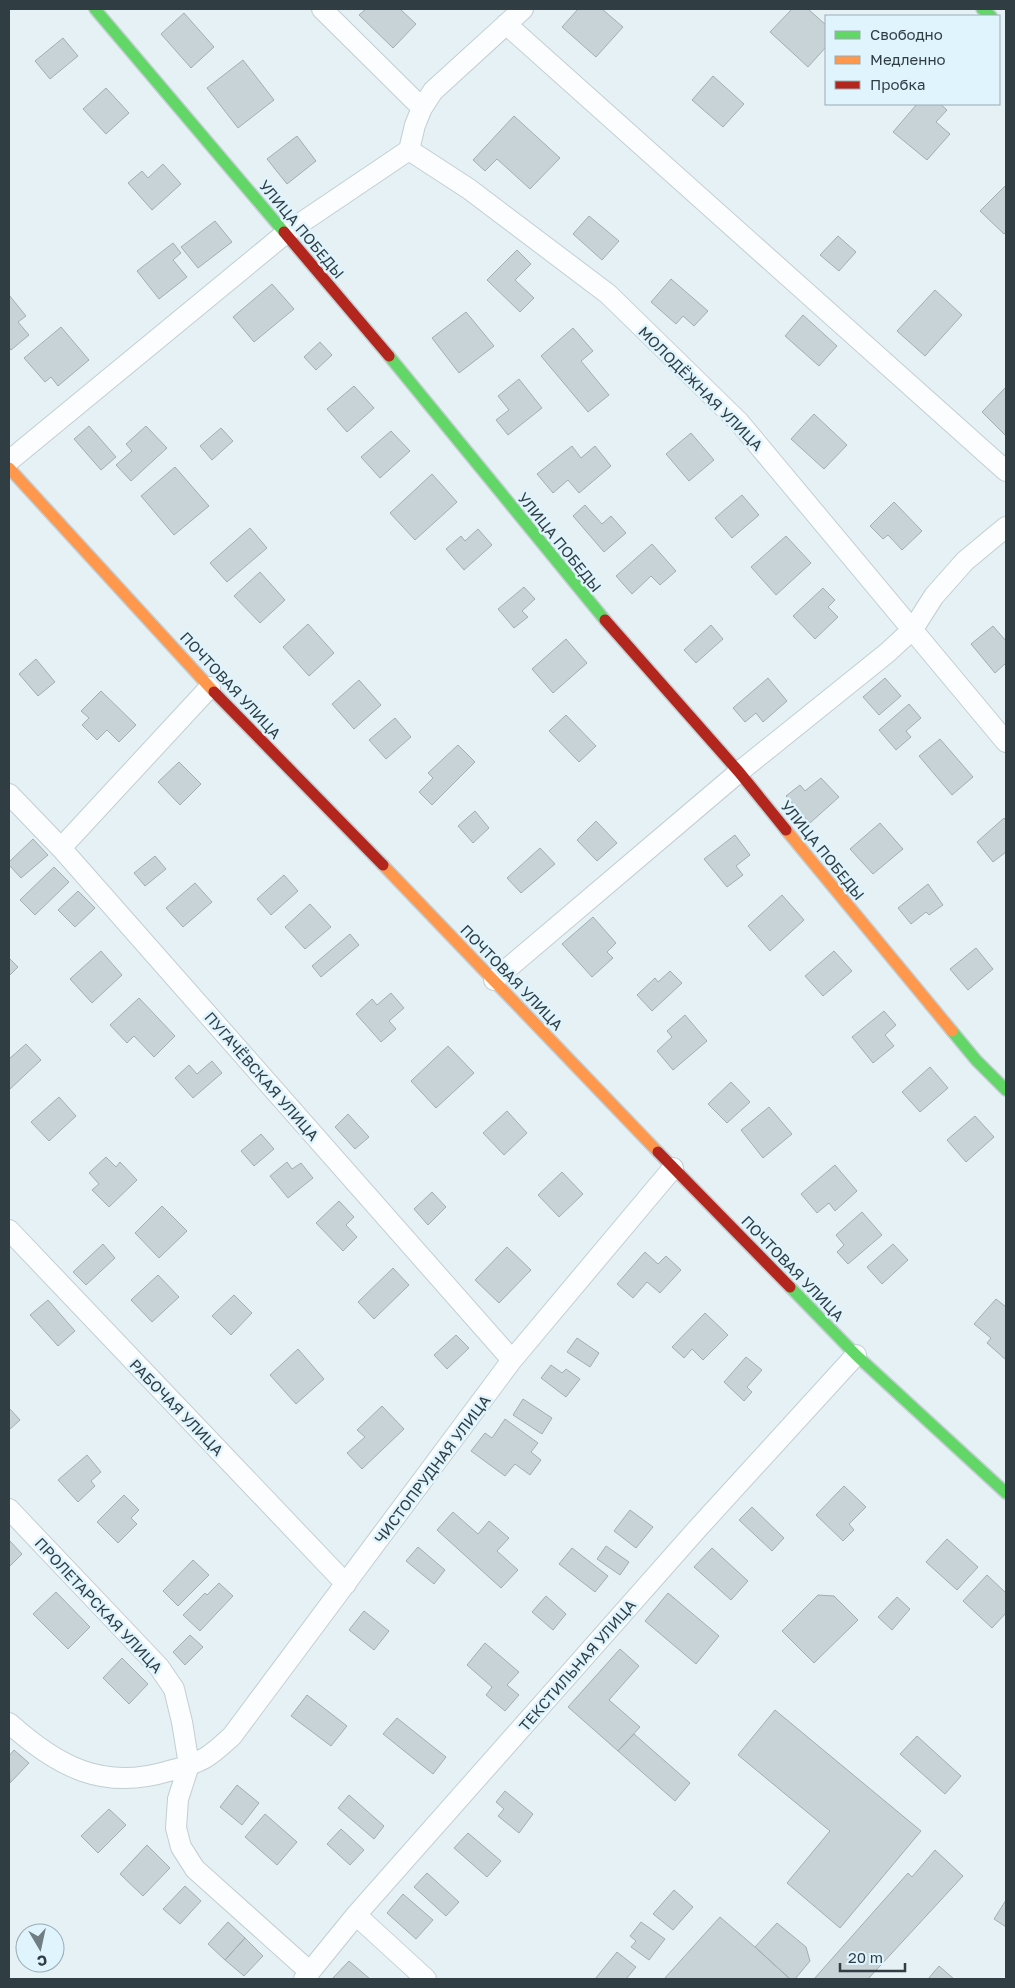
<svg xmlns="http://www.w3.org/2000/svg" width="1015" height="1988" font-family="'Golos Text',sans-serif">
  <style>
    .building { fill: #c8d3d8; stroke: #a3aeb3 }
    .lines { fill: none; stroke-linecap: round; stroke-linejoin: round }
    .street-casing { stroke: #c3ced3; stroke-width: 22 }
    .fast-casing { stroke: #c3ced3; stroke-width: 14 }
    .slow-casing { stroke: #c3ced3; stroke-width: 14 }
    .jam-casing { stroke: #c3ced3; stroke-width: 14 }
    .street { stroke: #fbfdfe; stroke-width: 20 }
    .fast { stroke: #63d668; stroke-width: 11 }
    .slow { stroke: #ff974d; stroke-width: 11 }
    .jam { stroke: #b3261e; stroke-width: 11 }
    .labels { text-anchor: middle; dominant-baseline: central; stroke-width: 5; stroke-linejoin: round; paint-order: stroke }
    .street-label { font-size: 15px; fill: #303e44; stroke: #dff4fd }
  </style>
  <rect width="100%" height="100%" fill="#e6f1f6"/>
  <path class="building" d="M366 9H400L416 24 393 48 359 15Z
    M578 9H602L623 27 596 57 562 27Z
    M792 9H808L826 25V47L808 67 770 32Z
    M184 13 214 47 191 68 161 34Z
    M63 38 78 56 50 79 35 61Z
    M243 60 274 100 238 128 207 88Z
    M713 76 744 104 723 127 692 100Z
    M106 88 129 113 106 134 83 109Z
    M917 104H940L947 110 936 122 950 134 927 160 893 132Z
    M514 116 560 158 530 189 497 159 485 171 473 160Z
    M297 136 316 161 287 184 267 159Z
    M163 164 181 184 152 210 128 183 142 171 148 178Z
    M1006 185V232L1004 234 980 211Z
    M589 216 619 241 602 260 573 234Z
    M215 221 232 242 198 268 181 247Z
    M838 236 856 252 839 271 820 255Z
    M173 243 181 253 173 260 187 277 159 299 137 271Z
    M517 250 531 264 515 280 534 298 520 312 487 280Z
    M671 279 708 311 694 326 683 316 676 324 651 302Z
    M272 284 294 309 254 342 233 317Z
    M935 290 962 315 925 356 897 331Z
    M9 295 26 316 18 322 29 335 11 350 9 347Z
    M466 312 494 346 459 373 432 338Z
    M803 315 837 346 819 366 785 336Z
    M61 327 89 360 58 386 51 377 45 382 24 358Z
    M573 328 593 351 581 361 609 395 588 412 541 356Z
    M320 342 332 355 316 370 304 357Z
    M519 379 542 408 508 435 496 420 509 410 498 396Z
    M354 386 374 408 347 432 327 409Z
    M1006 387V436L982 412Z
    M814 414 847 445 824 469 791 439Z
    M89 426 116 457 101 470 74 439Z
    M146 426 167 448 131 481 116 465 132 451 126 444Z
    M221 428 233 441 212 460 200 446Z
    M391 431 410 451 380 478 361 457Z
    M691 433 714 460 689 481 666 454Z
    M572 446 581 458 595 446 611 466 579 493 568 480 553 493 537 474Z
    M175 467 209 506 174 535 141 496Z
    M432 474 457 502 415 540 390 513Z
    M742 495 759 515 732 538 715 518Z
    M894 502 922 531 902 550 888 535 883 539 870 526Z
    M585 505 602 524 611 516 626 533 604 552 573 516Z
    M250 528 267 548 227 582 210 563Z
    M478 529 492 545 464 570 446 549 461 536 465 541Z
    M786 536 811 563 776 595 751 567Z
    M652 544 676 571 660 585 651 576 632 594 616 576Z
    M260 572 285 600 260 623 234 596Z
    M524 587 535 599 522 611 528 617 514 628 498 609Z
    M823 588 835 600 828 607 838 617 815 639 793 616Z
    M308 624 334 653 309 676 283 647Z
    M711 625 723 639 696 663 684 650Z
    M993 626 1006 641V663L995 673 971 644Z
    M566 639 587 663 553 693 532 669Z
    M36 659 55 682 38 696 19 674Z
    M768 678 787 701 763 722 756 713 745 722 733 708Z
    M885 678 901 696 879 715 863 697Z
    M359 680 381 705 354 729 332 704Z
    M101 691 136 725 119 742 107 730 97 740 82 725 89 718 81 711Z
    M909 704 921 718 906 731 911 737 896 750 879 730Z
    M566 715 596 746 579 762 549 731Z
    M395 718 411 737 386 759 369 740Z
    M940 739 973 777 952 795 919 756Z
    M458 745 475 762 432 805 419 792 433 778 428 773Z
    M179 762 201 784 180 805 158 782Z
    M821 778 839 797 810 823 786 796 800 785 805 791Z
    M475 811 489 828 473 843 458 826Z
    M1004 818 1006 821V852L993 862 977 842Z
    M596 821 617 843 597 861 577 840Z
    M880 823 903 849 873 874 850 849Z
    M735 835 750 855 736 866 743 875 727 887 704 859Z
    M33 839 48 855 21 878 9 865V862Z
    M540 848 555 864 521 893 507 878Z
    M155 856 166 869 145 886 134 873Z
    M54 867 69 882 35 915 20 900Z
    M284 875 298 891 271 915 257 899Z
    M195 883 212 902 183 927 166 908Z
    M928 884 943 905 929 915 926 912 911 924 898 908Z
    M78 891 95 908 75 927 58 910Z
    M782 895 804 920 770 951 748 926Z
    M310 904 331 927 305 949 285 927Z
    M593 917 616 943 607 952 613 958 592 977 562 944Z
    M350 934 359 945 321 977 312 966Z
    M976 948 993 969 968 990 950 969Z
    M101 951 122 975 92 1003 70 979Z
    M834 951 852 971 823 996 805 976Z
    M9 958 18 967 9 976Z
    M670 971 682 983 652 1011 637 995 655 978 658 982Z
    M391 993 404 1008 389 1021 396 1029 381 1042 356 1014 372 999 377 1005Z
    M139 998 175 1036 154 1057 134 1036 127 1043 110 1025Z
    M884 1011 896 1025 885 1035 894 1046 873 1063 852 1037Z
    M685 1015 707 1041 673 1070 657 1051 672 1037 667 1031Z
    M26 1044 41 1060 9 1090V1059Z
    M448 1046 474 1073 436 1108 411 1081Z
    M212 1061 222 1073 193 1098 175 1078 189 1065 197 1074Z
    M930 1067 948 1088 920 1112 902 1092Z
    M731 1082 750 1102 727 1123 708 1104Z
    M59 1097 76 1116 49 1141 31 1122Z
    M769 1107 792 1134 763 1158 741 1130Z
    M507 1111 527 1133 504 1155 483 1133Z
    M348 1114 369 1137 355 1149 335 1127Z
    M975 1116 994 1137 966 1162 947 1140Z
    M261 1134 274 1149 254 1166 241 1151Z
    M106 1157 116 1167 120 1162 137 1180 109 1207 92 1190 99 1184 89 1173Z
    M287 1162 292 1169 301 1163 313 1178 288 1198 270 1176Z
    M835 1165 857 1191 835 1211 829 1203 817 1213 801 1194Z
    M562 1172 583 1194 559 1217 538 1195Z
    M432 1192 446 1207 428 1225 414 1209Z
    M339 1201 354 1217 346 1225 357 1237 343 1251 316 1223Z
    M162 1206 187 1231 159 1258 135 1233Z
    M862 1212 882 1235 848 1264 837 1252 844 1245 836 1235Z
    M103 1244 115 1258 86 1285 73 1272Z
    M893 1244 908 1260 882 1284 867 1267Z
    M507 1247 531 1270 499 1303 475 1280Z
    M645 1252 658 1264 666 1256 681 1270 660 1293 647 1282 633 1298 617 1284Z
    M393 1268 409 1285 374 1319 358 1302Z
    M158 1275 179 1297 152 1322 131 1300Z
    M234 1295 252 1313 231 1335 212 1316Z
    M996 1299 1006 1307V1360L987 1343 991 1338 974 1324Z
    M48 1300 75 1331 58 1346 30 1315Z
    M705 1313 728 1335 703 1360 692 1349 684 1358 672 1347Z
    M456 1335 469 1348 447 1369 434 1355Z
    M577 1338 599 1353 590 1367 567 1352Z
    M298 1349 324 1379 296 1404 270 1375Z
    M746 1357 762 1370 747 1387 752 1392 744 1401 724 1382Z
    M551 1365 562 1373 566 1369 580 1379 566 1397 541 1378Z
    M523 1399 552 1418 542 1434 513 1415Z
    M382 1406 404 1429 362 1469 347 1453 365 1437 357 1430Z
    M9 1408 20 1420 9 1430Z
    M505 1419 538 1443 531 1452 541 1460 530 1475 515 1464 505 1476 471 1451 485 1433 492 1438Z
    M87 1455 101 1472 91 1481 95 1486 78 1502 58 1480Z
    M844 1486 866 1507 849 1524 854 1530 843 1541 816 1515Z
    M124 1495 139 1510 131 1518 137 1524 118 1543 97 1522Z
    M752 1507 784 1538 772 1551 739 1520Z
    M630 1510 653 1527 636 1548 614 1531Z
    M453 1512 478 1534 489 1521 509 1538 497 1551 518 1570 501 1588 437 1530Z
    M947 1539 978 1567 957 1590 926 1562Z
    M9 1540 22 1554 9 1567Z
    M606 1546 629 1562 620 1575 597 1559Z
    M418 1547 445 1570 434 1584 406 1561Z
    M572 1548 608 1576 595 1592 559 1564Z
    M712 1548 748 1581 731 1600 694 1567Z
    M193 1560 209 1575 178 1606 163 1591Z
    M987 1575 1006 1593V1613L992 1628 963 1601Z
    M219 1583 233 1596 200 1631 183 1615 205 1593 207 1595Z
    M56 1592 90 1627 68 1649 33 1614Z
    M668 1593 719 1636 696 1664 645 1621Z
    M818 1595 834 1596 858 1620 814 1663 782 1631Z
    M546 1596 566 1614 553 1630 532 1612Z
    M897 1597 910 1609 892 1630 878 1617Z
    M364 1611 389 1631 374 1650 349 1630Z
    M190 1635 203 1647 185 1665 173 1652Z
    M485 1643 519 1672 507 1685 519 1695 505 1711 486 1695 492 1687 467 1665Z
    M620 1649 639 1666 609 1700 640 1727 618 1751 568 1707Z
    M122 1658 148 1684 129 1704 103 1678Z
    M307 1695 347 1726 331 1746 291 1716Z
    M775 1710 921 1831 840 1928 787 1883 830 1831 738 1755Z
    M397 1718 446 1757 433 1774 383 1734Z
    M634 1734 690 1783 675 1801 618 1751Z
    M917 1736 961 1776 945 1794 900 1754Z
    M14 1750 29 1763 10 1783 9 1756Z
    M237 1785 259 1803 242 1825 220 1807Z
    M505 1791 533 1814 519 1833 498 1816 504 1809 496 1802Z
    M349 1795 384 1826 374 1839 338 1808Z
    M109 1809 126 1825 98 1853 81 1836Z
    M265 1814 297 1842 277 1865 245 1837Z
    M341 1829 364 1850 350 1865 327 1844Z
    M468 1833 501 1861 487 1877 454 1848Z
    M147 1845 170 1868 143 1896 120 1874Z
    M935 1850 963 1876 868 1979H814L908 1873 912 1877Z
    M427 1873 459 1902 446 1916 414 1887Z
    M185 1886 201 1901 180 1924 163 1909Z
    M674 1890 693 1907 673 1930 653 1914Z
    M403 1894 433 1920 416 1939 387 1913Z
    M1006 1900V1927L994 1919Z
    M720 1917 755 1947 790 1979H664Z
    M228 1922 245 1938 225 1960 208 1944Z
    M641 1922 665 1939 649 1960 631 1947 636 1941 630 1936Z
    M777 1923 806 1947 810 1961 795 1979H790L755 1947Z
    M245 1938 263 1956 244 1976 225 1960Z
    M617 1952 636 1967 626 1979H595Z
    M349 1961 370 1979H332Z
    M939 1966 954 1979H928Z"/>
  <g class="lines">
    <defs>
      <path id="street" d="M322 9 422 108
        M506 24 1006 471
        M409 150 469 189 608 294 739 422 1006 742
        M9 461 286 233 409 150 415 125 422 108 433 91 523 9
        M9 794 61 848 512 1360
        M61 848 210 687
        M494 980 739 772 887 653 913 629 934 596 965 561 1006 527
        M9 1230 346 1584
        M9 1509 159 1667 174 1689 182 1722 189 1765 178 1799 176 1828 181 1847 195 1869 310 1972
        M9 1723C58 1767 103 1791 169 1771 182 1768 194 1764 205 1758 215 1752 224 1743 232 1736L512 1360 673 1168
        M356 1915 426 1979
        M304 1979 356 1915 699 1527 856 1355"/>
      <path id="fast" d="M95 9 284 232
        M982 9 991 16
        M389 356 605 620
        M952 1031 976 1060 1006 1090
        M790 1287 856 1355 1006 1493"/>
      <path id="slow" d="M9 468 214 692
        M786 830 952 1031
        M383 865 658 1152"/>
      <path id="jam" d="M284 232 389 356
        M605 620 739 772 786 830
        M214 692 383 865
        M658 1152 790 1287"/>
    </defs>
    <use href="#street" class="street-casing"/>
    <use href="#fast" class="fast-casing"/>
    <use href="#slow" class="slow-casing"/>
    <use href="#jam" class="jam-casing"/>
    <use href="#street" class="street"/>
    <use href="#fast" class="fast"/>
    <use href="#slow" class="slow"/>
    <use href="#jam" class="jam"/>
  </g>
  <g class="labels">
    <g class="street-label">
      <text transform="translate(302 229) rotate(50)">УЛИЦА ПОБЕДЫ</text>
      <text transform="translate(701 388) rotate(45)">МОЛОДЁЖНАЯ УЛИЦА</text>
      <text transform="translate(560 542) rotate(51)">УЛИЦА ПОБЕДЫ</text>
      <text transform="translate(231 685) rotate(47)">ПОЧТОВАЯ УЛИЦА</text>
      <text transform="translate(823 850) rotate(51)">УЛИЦА ПОБЕДЫ</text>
      <text transform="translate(512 977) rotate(46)">ПОЧТОВАЯ УЛИЦА</text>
      <text transform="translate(262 1076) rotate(49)">ПУГАЧЁВСКАЯ УЛИЦА</text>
      <text transform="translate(793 1268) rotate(46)">ПОЧТОВАЯ УЛИЦА</text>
      <text transform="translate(177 1407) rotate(46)">РАБОЧАЯ УЛИЦА</text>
      <text transform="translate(432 1469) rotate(-53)">ЧИСТОПРУДНАЯ УЛИЦА</text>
      <text transform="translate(99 1605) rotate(47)">ПРОЛЕТАРСКАЯ УЛИЦА</text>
      <text transform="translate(577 1665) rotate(-49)">ТЕКСТИЛЬНАЯ УЛИЦА</text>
    </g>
  </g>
  <rect width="1015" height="1988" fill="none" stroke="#303e44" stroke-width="20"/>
  <rect x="825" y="15" width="175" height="90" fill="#dff4fd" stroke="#99abb3"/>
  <rect x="835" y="31" width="25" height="8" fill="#63d668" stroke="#99abb3"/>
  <text x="870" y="40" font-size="15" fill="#303e44">Свободно</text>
  <rect x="835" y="56" width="25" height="8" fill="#ff974d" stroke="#99abb3"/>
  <text x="870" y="65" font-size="15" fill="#303e44">Медленно</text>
  <rect x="835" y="81" width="25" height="8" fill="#b3261e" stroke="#99abb3"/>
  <text x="870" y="90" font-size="15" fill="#303e44">Пробка</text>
  <g transform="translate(40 1948) rotate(171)"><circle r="24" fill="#dff4fd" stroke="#99abb3"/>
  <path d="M0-4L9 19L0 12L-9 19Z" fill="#707d82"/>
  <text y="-8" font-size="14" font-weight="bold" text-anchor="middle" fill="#303e44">С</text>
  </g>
  <path d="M840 1963v8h65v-8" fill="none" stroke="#303e44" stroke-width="2.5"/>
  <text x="848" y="1963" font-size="15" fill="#303e44" stroke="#dff4fd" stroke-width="4" paint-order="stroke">20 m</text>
</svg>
